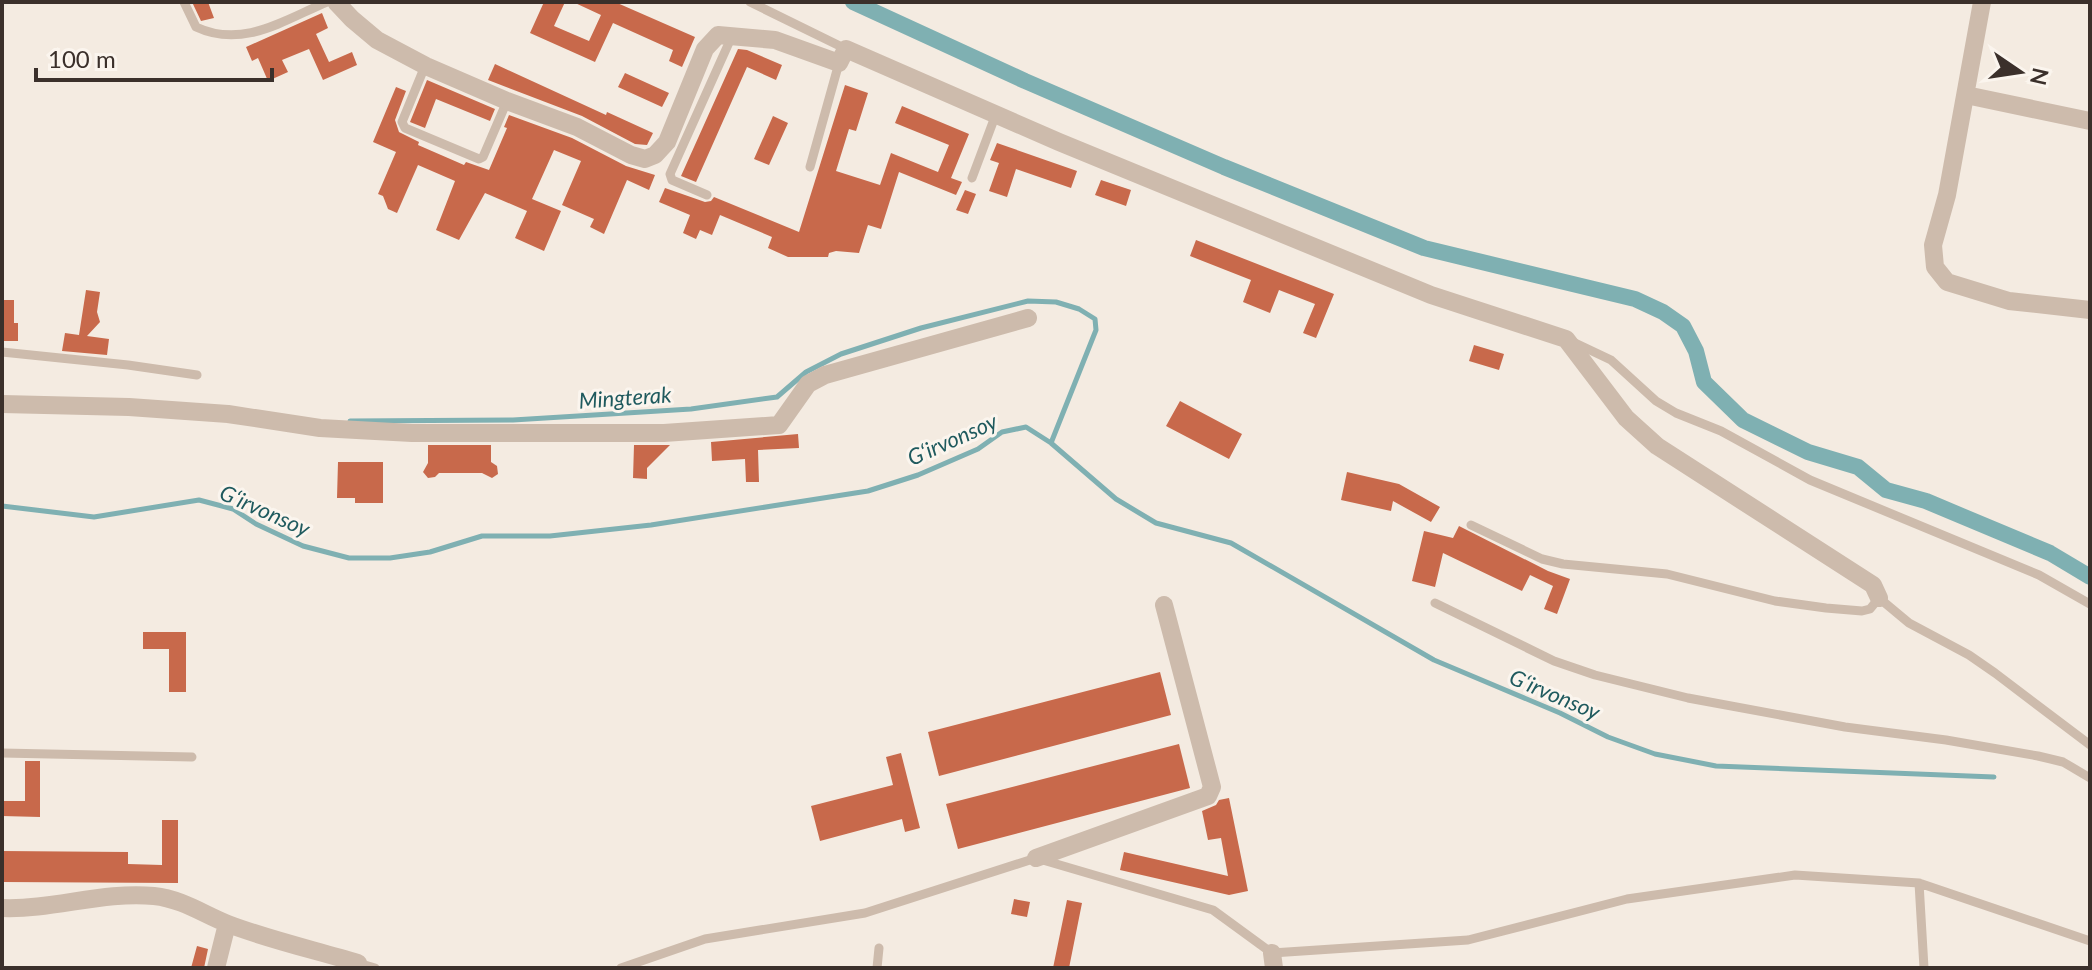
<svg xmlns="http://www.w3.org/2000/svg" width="2092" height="970" font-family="Lato,sans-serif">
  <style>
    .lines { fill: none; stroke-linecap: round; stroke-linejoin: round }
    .stream { stroke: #7fb0b2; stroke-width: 5 }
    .canal { stroke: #7fb0b2; stroke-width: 16 }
    .building { fill: #c8694b }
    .service { stroke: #cdbbac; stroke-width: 9 }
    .minor { stroke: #cdbbac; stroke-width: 18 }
    .labels { text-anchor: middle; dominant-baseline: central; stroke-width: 6; stroke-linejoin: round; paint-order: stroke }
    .water-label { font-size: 22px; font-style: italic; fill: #1f5a5e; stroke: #fbf5ee }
  </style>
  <rect width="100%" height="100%" fill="#f4ebe1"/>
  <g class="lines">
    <path class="stream" d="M350 421 513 420 691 409 777 397 806 372 841 354 921 328 1028 301 1056 302 1079 309 1095 319 1096 330 1051 443
      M2 506 94 517 199 500 233 509 256 524 303 546 349 558H390L430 552 482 536H550L651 525 868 491 918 475 978 449 1002 432 1026 427 1051 443 1116 499 1156 523 1231 543 1434 660 1560 713 1608 737 1655 754 1716 766 1994 777"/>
    <path class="canal" d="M853 2 1025 81 1224 167 1424 248 1635 299 1663 312 1683 326 1696 351 1704 382 1743 420 1808 452 1858 467 1886 490 1926 501 2050 553 2090 577"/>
  </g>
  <path class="building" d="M192 2H208L214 18 201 21Z
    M544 2H565L554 26 589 41 601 15 573 2H615L695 37 682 67 669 61 673 50 613 23 595 62 530 33Z
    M322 13 328 28 316 34 329 62 352 52 357 65 323 80 309 49 282 60 288 72 268 81 258 58 252 61 246 47Z
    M738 49 747 50 782 65 776 80 747 67 696 182 681 176Z
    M495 64 606 115 607 112 653 133 647 145 635 144 582 116 488 80Z
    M625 73 669 93 662 107 618 87Z
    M427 80 495 109 490 121 436 99 425 128 410 122Z
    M845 85 868 93 856 131 849 129 836 171 880 185 891 153 938 172 949 145 895 123 902 106 969 134 951 178 962 182 956 195 899 172 881 229 868 225 859 253 836 251 829 253 828 257H788L768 248 772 237 720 215 712 235 700 230 696 239 683 233 690 215 659 202 665 188 705 202 711 201 714 197 799 232Z
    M396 87 406 91 395 120 399 132 419 142 418 145 464 165 466 162 489 170 507 128 504 127 509 115 572 138 626 166 655 175 649 190 627 180 604 234 590 227 594 219 562 205 581 161 554 150 532 199 561 211 544 251 515 238 527 211 485 193 459 240 436 230 455 181 418 165 397 213 388 209 383 196 378 194 396 152 373 142Z
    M773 116 788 123 769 165 754 159Z
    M997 143 1077 171 1071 188 1016 169 1007 197 989 191 999 163 990 160Z
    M1101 180 1131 190 1126 206 1095 195Z
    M965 190 976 194 968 214 956 210Z
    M1196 240 1334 294 1316 338 1303 333 1315 304 1279 290 1270 313 1243 302 1251 280 1190 256Z
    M86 290 100 292 97 312 100 322 87 336 109 339 107 355 62 351 65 333 79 335Z
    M2 300H14V323H18V341H2Z
    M1474 345 1504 354 1499 370 1469 361Z
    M1180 401 1242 434 1229 459 1166 426Z
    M798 434 799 448 758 450 759 482H746L745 459 712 461 711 442Z
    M428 445H491V462L497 466 498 474 492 478 482 473H439L435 477 428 478 423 472 428 463Z
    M634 445H670L647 468V479L633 478Z
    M338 462H383V503H355V498H337Z
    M1347 472 1399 484 1440 507 1431 522 1393 501 1391 511 1341 500Z
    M1459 526 1548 571 1570 579 1557 614 1544 609 1553 586 1530 575 1522 591 1443 553 1435 587 1412 581 1424 531 1453 538Z
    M143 632H186V692H169V649H143Z
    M1160 672 1171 715 939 776 928 732Z
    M1179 744 1190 788 958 849 946 804Z
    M901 753 920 828 905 832 902 819 820 841 811 806 893 785 886 757Z
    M25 761H40V817L2 816V801H25Z
    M1229 798 1248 891 1229 895 1120 870 1124 852 1228 876 1221 838 1208 840 1202 811 1216 805 1219 800Z
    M162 820H178V883L2 882V851L128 852V864L162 865Z
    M1014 899 1030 902 1027 917 1011 914Z
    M1067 900 1082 903 1069 968H1053Z
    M197 946 208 949 204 968H191Z"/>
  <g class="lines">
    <path class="service" d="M184 2 196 27C243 49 284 20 327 2
      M750 2 846 49
      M425 66 402 122 405 128 479 159 483 157 507 101
      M810 167 839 63
      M972 178 996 114
      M707 195 672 180 670 174 732 36
      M1573 342 1611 360 1656 401 1676 413 1721 431 1810 480 2039 575 2090 604
      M2 352 128 365 197 375
      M1471 525 1542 559 1563 564 1667 574 1775 601 1826 608 1862 611 1870 609 1879 598 1909 623 1969 655 1995 673 2090 745
      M1435 603 1554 661 1595 675 1688 698 1845 727 1946 740 2038 756 2063 762 2090 778
      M2 753 192 757
      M1919 883 2090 941
      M358 963 375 968
      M621 968 705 939 865 913 1036 858 1213 910 1272 953 1468 940 1627 899 1795 875 1919 883 1924 968
      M877 968 879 948"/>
    <path class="minor" d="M336 2 352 19 377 40 426 66 507 101 577 127 631 155 645 159 655 155 667 142 705 49 718 35 775 40 839 63 846 49 1059 142 1431 295 1566 339 1626 418 1657 446 1873 585 1879 598
      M1982 2 1947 195 1933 245 1935 267 1947 282 2009 301 2090 310
      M1966 95 2090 121
      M2 404 129 407 228 414 320 428 412 433H664L779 425 808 384 825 375 1028 318
      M1036 858 1208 796 1212 787 1164 605
      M2 908C53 910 103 891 154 896 182 899 203 914 228 924 270 940 315 950 358 963L356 968
      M1272 953 1274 968
      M216 968 227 924"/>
  </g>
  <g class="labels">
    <g class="water-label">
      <text transform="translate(625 397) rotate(-4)">Mingterak</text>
      <text transform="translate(952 439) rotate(-24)">G‘irvonsoy</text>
      <text transform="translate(265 510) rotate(24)">G‘irvonsoy</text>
      <text transform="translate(1555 694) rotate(23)">G‘irvonsoy</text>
    </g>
  </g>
  <rect width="2092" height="970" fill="none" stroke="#3b302b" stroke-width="8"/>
  <g transform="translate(2020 72) rotate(103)" stroke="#fbf5ee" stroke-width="6" paint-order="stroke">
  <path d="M0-6L14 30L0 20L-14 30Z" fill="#3b302b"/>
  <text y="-12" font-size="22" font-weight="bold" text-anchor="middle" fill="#3b302b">N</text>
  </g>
  <path d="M36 68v12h236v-12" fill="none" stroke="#3b302b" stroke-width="4"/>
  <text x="48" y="68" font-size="24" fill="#3b302b" stroke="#fbf5ee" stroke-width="6" paint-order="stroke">100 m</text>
</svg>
